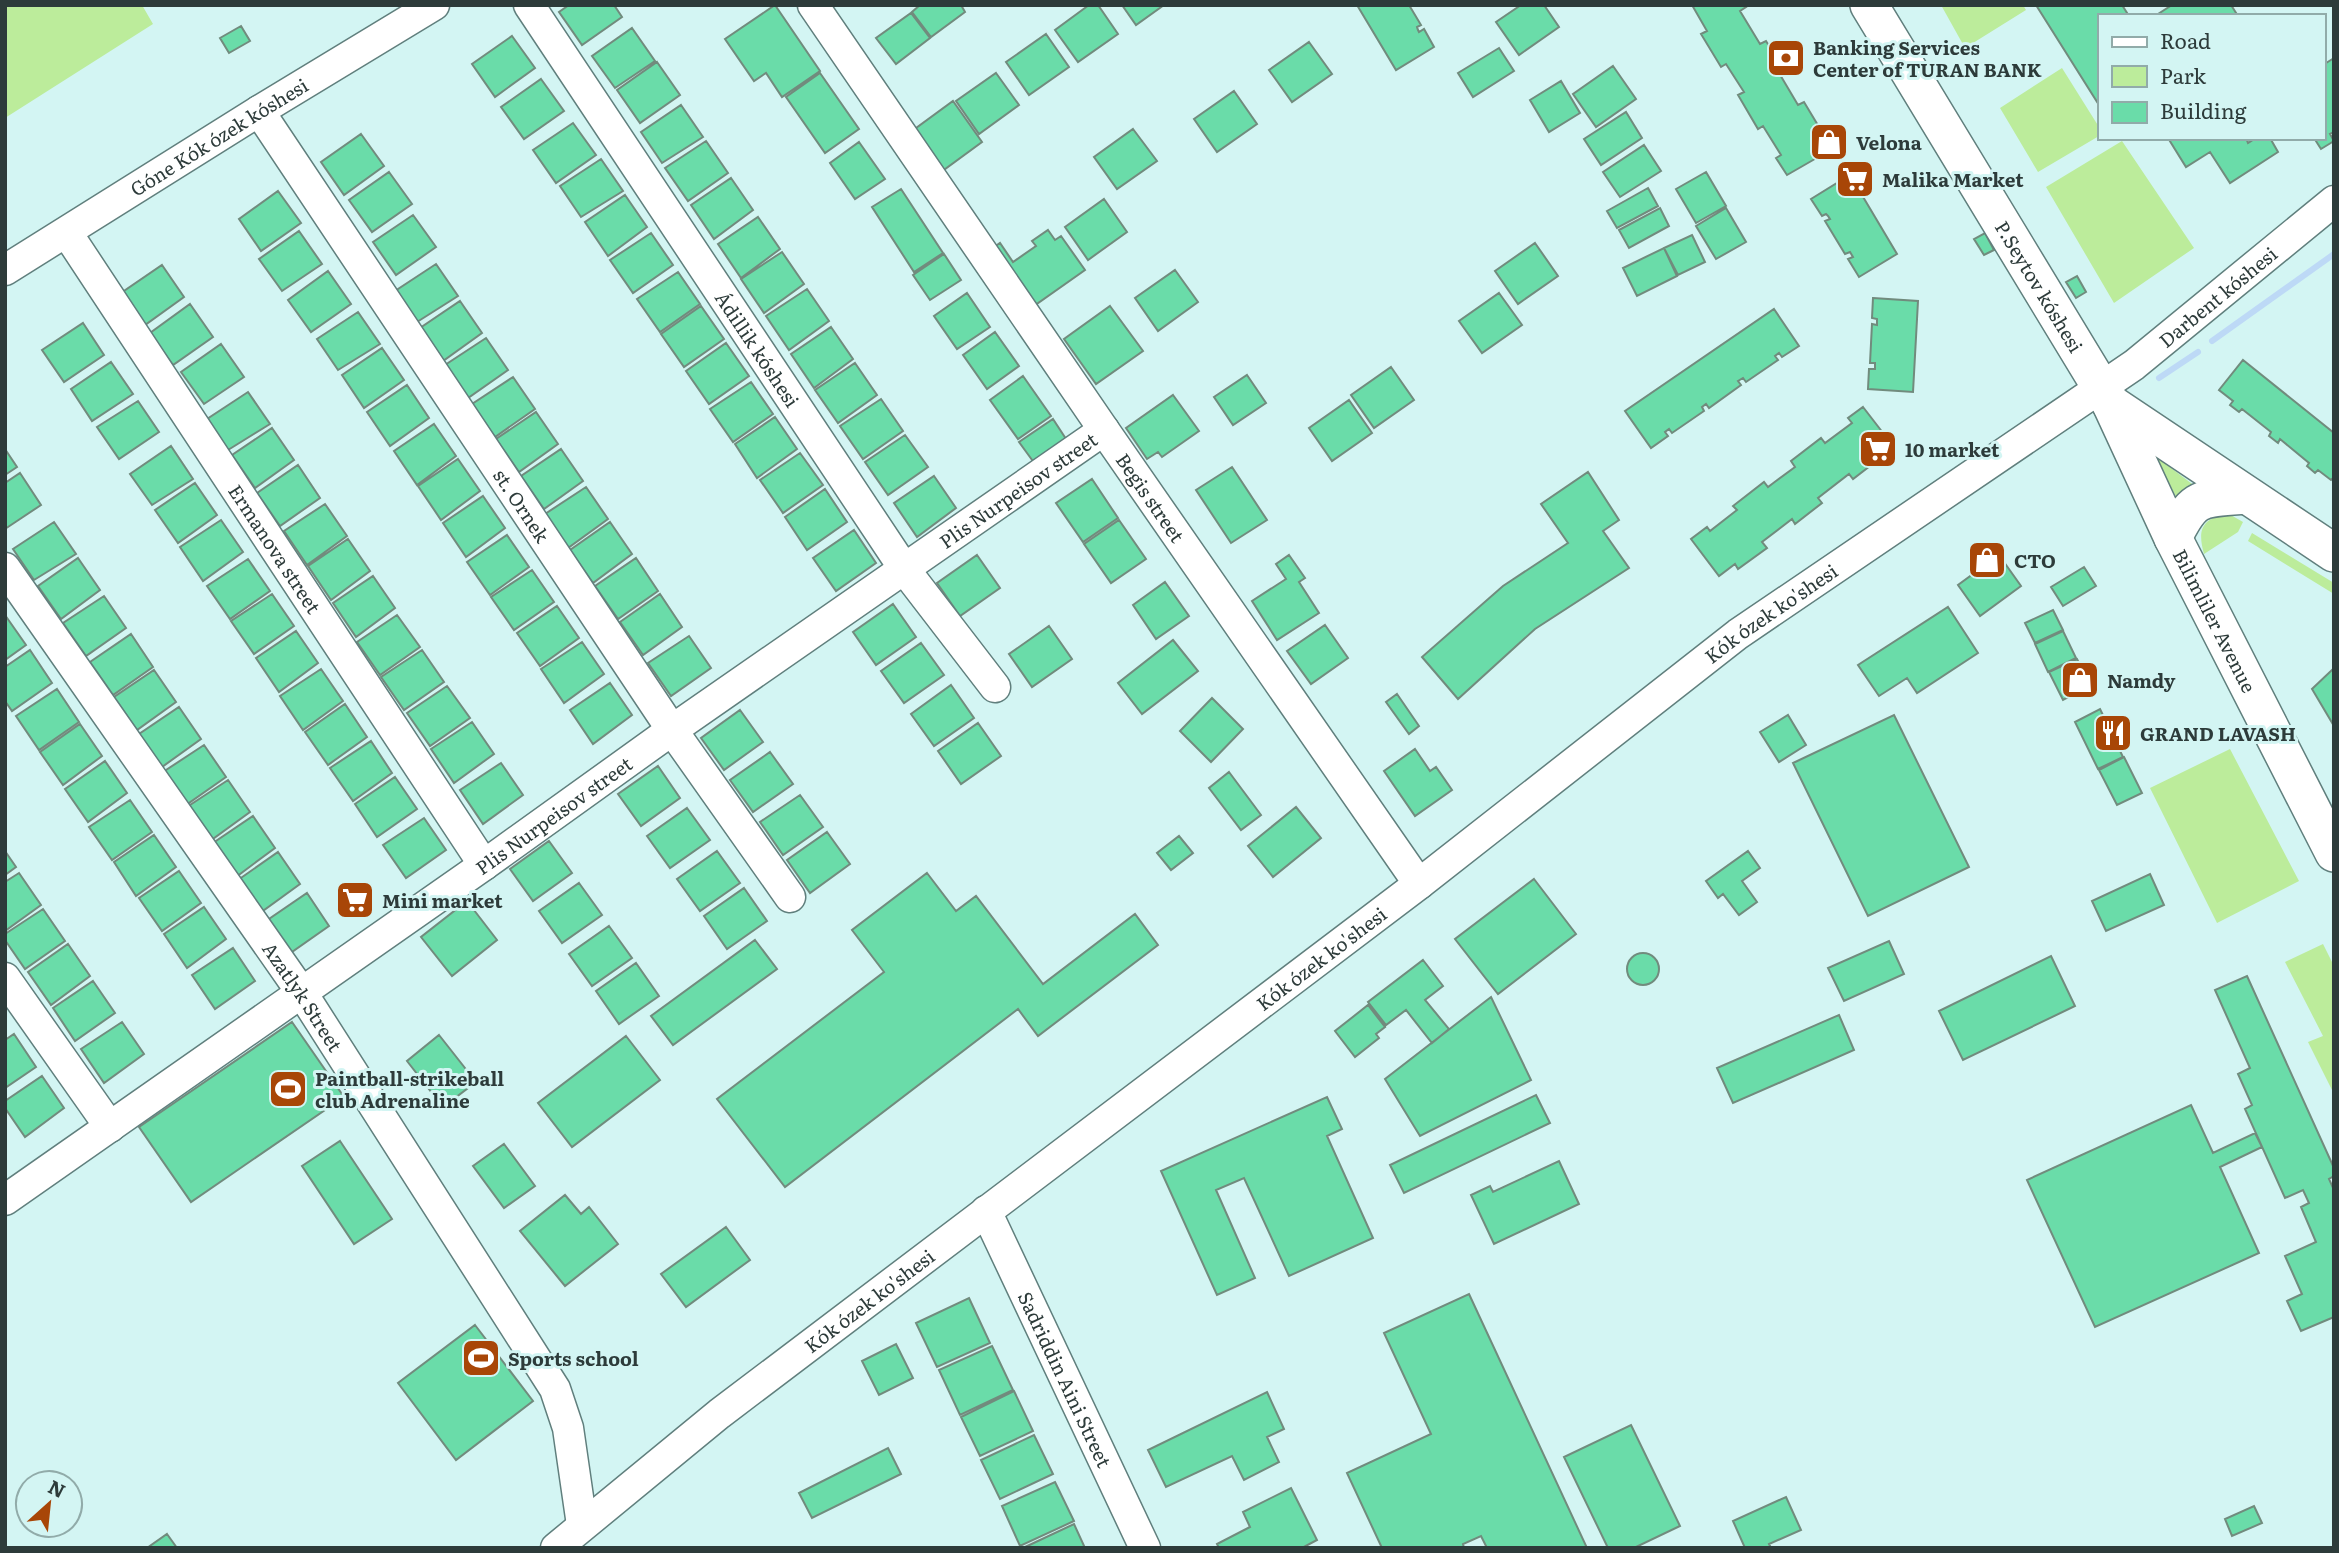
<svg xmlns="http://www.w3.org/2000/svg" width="2339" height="1553" font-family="Literata,serif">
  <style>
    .green { fill: #bcec9b }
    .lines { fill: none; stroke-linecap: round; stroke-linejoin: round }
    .stream { stroke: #bdd9f6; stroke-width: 6 }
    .building { fill: #6adca9; stroke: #718b7d; stroke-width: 2 }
    .minor-casing { stroke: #607f7d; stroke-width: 33 }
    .major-casing { stroke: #607f7d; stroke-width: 40 }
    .minor { stroke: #fff; stroke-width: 30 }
    .major { stroke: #fff; stroke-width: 37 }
    .labels { text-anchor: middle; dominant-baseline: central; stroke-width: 6; stroke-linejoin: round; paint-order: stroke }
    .poi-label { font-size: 19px; font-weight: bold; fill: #2d3b3a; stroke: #d3f5f3; text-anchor: start }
    .street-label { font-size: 19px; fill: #2d3b3a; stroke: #d3f5f3 }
  </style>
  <rect width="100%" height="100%" fill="#d3f5f3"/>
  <path class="green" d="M5 5H142L153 24 5 118Z
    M1941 5H2023L2026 10 1965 48Z
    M2062 68 2099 127V136L2038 172 2000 108Z
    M2122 141 2194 248 2114 303 2046 187Z
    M2154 455 2204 493 2182 508Z
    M2229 514 2243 522 2238 532 2204 554C2197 529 2202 518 2229 514Z
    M2252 533 2334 583V594L2248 541Z
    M2230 749 2299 881 2217 923 2150 788Z
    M2323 944 2334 966V1094L2308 1042 2323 1036 2285 962Z"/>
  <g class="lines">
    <path class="stream" d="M2212 341 2334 254
      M2159 378 2198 352"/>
  </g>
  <path class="building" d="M569 5H614L622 17 582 45 559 12Z
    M775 5 820 71 782 97 766 73 754 81 725 39Z
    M920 5H961L965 12 931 37 912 12Z
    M1089 5H1098L1118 34 1078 62 1055 30Z
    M1122 5H1164L1136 25Z
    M1357 5H1409L1421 25 1417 27 1418 30 1419 32 1424 29 1434 47 1396 70Z
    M1521 5H1544L1559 27 1519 55 1496 22Z
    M1692 5H1744L1746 7 1740 11 1760 44 1766 41 1784 70 1779 73 1798 105 1804 102 1822 132 1817 135 1827 152 1787 175 1776 158 1781 155 1763 126 1758 129 1738 95 1744 92 1726 64 1721 67 1701 34 1707 31Z
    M2036 5H2122L2129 16H2099V105Z
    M2172 5H2231L2238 16H2155Z
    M911 13 930 38 896 64 876 38Z
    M241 26 250 41 229 53 220 38Z
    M632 28 655 61 615 88 592 56Z
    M1046 34 1069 67 1029 95 1006 62Z
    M512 36 535 68 495 97 472 64Z
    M1309 42 1332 74 1292 102 1269 70Z
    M1499 48 1514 71 1473 97 1458 73Z
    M2334 58V132L2330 134 2334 141 2321 149 2314 138H2323V65Z
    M657 62 680 95 640 123 617 90Z
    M1613 66 1636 99 1596 127 1573 94Z
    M820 73 859 129 825 153 786 97Z
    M996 73 1019 105 979 134 956 101Z
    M541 79 564 111 524 139 501 107Z
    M1561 81 1580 113 1549 132 1530 100Z
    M1234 91 1257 124 1217 152 1194 119Z
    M953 101 982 142 941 172 912 131Z
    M681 105 703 137 662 163 641 132Z
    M1626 112 1642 138 1601 165 1584 139Z
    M573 123 596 155 556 183 533 150Z
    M1133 129 1157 161 1117 189 1094 157Z
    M361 134 384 166 344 195 321 162Z
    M2168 138H2246L2248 143 2256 138H2270L2278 152 2230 183 2210 152 2186 167Z
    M706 141 728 173 688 201 665 168Z
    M859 142 885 179 855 199 830 163Z
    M1644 145 1661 171 1620 197 1603 172Z
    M601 159 623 191 581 217 560 186Z
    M389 172 412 204 372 232 349 200Z
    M1706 172 1726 206 1696 223 1676 189Z
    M1850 175 1897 254 1859 277 1848 259 1853 257 1850 252 1845 254 1825 221 1830 219 1828 216 1826 214 1822 216 1811 199Z
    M731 178 753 210 714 239 691 205Z
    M1648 188 1658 206 1617 228 1607 211Z
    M901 189 943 253 914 272 872 207Z
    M278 191 301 223 261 251 239 219Z
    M625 195 647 227 608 256 585 222Z
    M1104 199 1127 232 1088 260 1065 227Z
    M1660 208 1669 226 1629 248 1619 230Z
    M1726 208 1746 242 1716 259 1696 226Z
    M413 215 436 247 396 275 373 242Z
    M758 217 780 249 741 278 718 244Z
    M1048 230 1055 240 1061 236 1085 270 1031 308 990 250 1000 243 1013 262 1036 246 1032 241Z
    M299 231 322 264 282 291 259 259Z
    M651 233 673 265 633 293 610 260Z
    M1985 233 1994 250 1984 255 1974 239Z
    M1692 235 1705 262 1678 275 1664 248Z
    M1535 243 1558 276 1518 304 1495 271Z
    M1664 248 1677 276 1637 296 1623 268Z
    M782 252 804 284 764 313 741 279Z
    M944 254 961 280 930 300 913 275Z
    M436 264 458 296 417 322 395 291Z
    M162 265 184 297 145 325 121 293Z
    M1175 270 1198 302 1158 331 1135 298Z
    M328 271 351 304 311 332 288 300Z
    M678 272 700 304 660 332 637 299Z
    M2077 276 2086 292 2076 298 2066 282Z
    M807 289 829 321 789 350 766 316Z
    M967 293 990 327 957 349 934 316Z
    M1499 293 1522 325 1482 353 1459 321Z
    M1873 298 1918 301 1913 392 1868 389 1869 369H1875V363H1870L1872 324 1877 325V319L1872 318Z
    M460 301 482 333 443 361 420 328Z
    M190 304 213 337 173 365 150 333Z
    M701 306 724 339 684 367 661 334Z
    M1110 306 1143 351 1096 384 1064 339Z
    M1774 309 1799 346 1782 357 1779 353 1775 356 1778 360 1746 382 1743 378 1738 381 1741 385 1709 408 1706 404 1702 407 1704 411 1672 433 1669 429 1665 432 1668 436 1651 448 1625 411Z
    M358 312 380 344 338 370 317 339Z
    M83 323 104 355 64 382 42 350Z
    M831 327 853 359 814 388 791 354Z
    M995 332 1019 366 987 389 963 355Z
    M486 338 508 370 468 398 445 365Z
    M726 343 749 376 709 404 686 371Z
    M221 344 244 377 204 404 181 372Z
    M382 348 404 380 364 408 342 375Z
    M2243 360 2334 433V477L2331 480 2318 470 2315 473 2307 466 2309 463 2280 439 2278 443 2269 436 2271 432 2242 409 2239 412 2230 405 2233 401 2219 390Z
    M111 362 133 394 92 421 71 389Z
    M855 363 877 395 838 423 815 390Z
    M1391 367 1414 400 1374 428 1351 395Z
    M1247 375 1266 403 1233 425 1214 397Z
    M1023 376 1051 416 1018 439 990 400Z
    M513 377 535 409 495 437 472 404Z
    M751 382 773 414 733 442 710 409Z
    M407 385 429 418 390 446 367 412Z
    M248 392 270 424 228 450 207 419Z
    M1173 395 1199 431 1162 457 1158 452 1147 459 1126 428Z
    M881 399 903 431 863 459 840 426Z
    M1349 400 1372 433 1332 461 1309 428Z
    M138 401 159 432 119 459 97 427Z
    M1863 407 1890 442 1875 453 1879 459 1853 479 1849 474 1818 498 1822 503 1795 524 1792 519 1762 542 1767 548 1738 569 1735 564 1719 576 1691 539 1707 527 1710 531 1737 510 1733 506 1764 482 1768 487 1772 484 1795 467 1791 461 1821 438 1825 443 1852 423 1848 418Z
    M536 412 558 444 519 472 496 439Z
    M775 417 797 449 757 478 735 444Z
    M1053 419 1068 442 1035 464 1019 442Z
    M434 424 456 456 417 485 394 451Z
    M272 428 294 460 255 488 232 455Z
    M905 435 928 467 888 495 865 462Z
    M171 446 193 479 152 505 130 474Z
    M5 449 17 467 5 475Z
    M561 449 583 481 544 509 521 476Z
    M800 453 823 485 783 513 760 480Z
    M458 459 480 491 441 520 418 486Z
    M298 465 320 498 280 526 257 493Z
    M1232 467 1267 520 1231 543 1196 490Z
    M1588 472 1619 520 1603 531 1629 568 1535 629 1458 699 1422 657 1503 586 1568 543 1541 504Z
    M20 473 41 505 5 529V483Z
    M934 476 956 508 917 537 894 503Z
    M1092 479 1118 518 1083 542 1056 503Z
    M195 483 217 515 178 543 155 510Z
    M586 487 608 519 568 548 545 514Z
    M825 489 847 522 807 550 785 517Z
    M483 496 505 528 466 557 443 523Z
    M325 504 347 536 307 565 284 531Z
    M221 520 243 552 203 581 180 547Z
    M1119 520 1146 559 1111 583 1084 544Z
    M54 522 76 554 34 580 13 549Z
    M610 522 632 554 593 583 570 550Z
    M854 530 876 563 836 591 813 558Z
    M507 535 529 567 490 595 467 562Z
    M348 539 370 571 331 600 308 566Z
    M977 555 1000 588 960 616 937 583Z
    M1289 555 1305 578 1299 582 1319 613 1277 640 1252 601 1286 579 1276 564Z
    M1999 555 2021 586 1980 616 1958 585Z
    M78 558 100 590 61 619 38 586Z
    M636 558 658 591 618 619 595 586Z
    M248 559 270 591 230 619 207 586Z
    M2084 567 2096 586 2063 606 2051 587Z
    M532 570 554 602 514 630 491 597Z
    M373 576 395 608 356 637 333 603Z
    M1165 582 1189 616 1156 639 1133 605Z
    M272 594 294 626 254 654 231 621Z
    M660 594 682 627 643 655 620 622Z
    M104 596 126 628 86 656 63 623Z
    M893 604 916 637 876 665 853 632Z
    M557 606 579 638 540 666 517 633Z
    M1948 607 1978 653 1917 693 1907 678 1879 696 1858 665Z
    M2053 610 2063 630 2035 643 2025 623Z
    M5 615 26 645 5 660Z
    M397 615 420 647 380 675 357 642Z
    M1325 625 1348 658 1311 684 1287 651Z
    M1049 626 1072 659 1032 687 1009 654Z
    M296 631 318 663 279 692 256 658Z
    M2063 631 2076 658 2048 672 2035 644Z
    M131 634 153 667 113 695 90 662Z
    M689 636 711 668 671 696 648 663Z
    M1173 640 1198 671 1142 714 1118 683Z
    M582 642 604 674 564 703 541 669Z
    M921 643 944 675 904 703 881 671Z
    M30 650 52 683 12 711 5 701V667Z
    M422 650 444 682 404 710 381 677Z
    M2077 659 2090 686 2063 700 2049 672Z
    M2334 668V726L2312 689Z
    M321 669 343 701 303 730 280 696Z
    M154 670 176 702 137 730 114 697Z
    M610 683 632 715 593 744 570 710Z
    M951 685 974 718 934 746 911 714Z
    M447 686 470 718 430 746 407 713Z
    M57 689 79 722 39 750 16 716Z
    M1397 694 1419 726 1409 734 1386 702Z
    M1212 698 1243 729 1211 762 1180 731Z
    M345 704 367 737 328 765 305 732Z
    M179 707 201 739 162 767 139 734Z
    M2100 709 2123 757 2098 769 2075 722Z
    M740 710 763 742 724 770 701 738Z
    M1788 715 1806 745 1779 762 1760 732Z
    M1894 715 1969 867 1868 916 1793 763Z
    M472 722 494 754 454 783 431 749Z
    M978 723 1001 756 961 784 938 751Z
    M80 724 102 756 63 785 40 752Z
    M371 741 392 773 353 801 330 768Z
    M204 745 226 777 186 805 163 772Z
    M1415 749 1430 771 1436 767 1452 790 1415 816 1384 771Z
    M770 752 793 784 753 812 730 780Z
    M2124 757 2142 793 2117 805 2099 770Z
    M105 761 127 793 88 822 65 789Z
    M501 763 523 795 483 824 460 790Z
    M658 766 680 798 641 826 618 794Z
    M1229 772 1261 815 1241 830 1209 788Z
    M395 777 417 809 377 837 355 804Z
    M228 780 250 812 210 841 187 807Z
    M800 795 823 827 783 855 760 822Z
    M130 800 152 832 112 860 89 827Z
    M1296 807 1321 838 1273 877 1248 846Z
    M687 808 710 840 670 868 647 836Z
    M253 816 275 848 236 877 213 843Z
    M424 818 446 850 406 878 383 845Z
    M827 832 850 864 810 893 787 860Z
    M154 835 176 867 136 896 114 862Z
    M1179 836 1193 853 1171 870 1157 853Z
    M549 841 572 873 533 901 510 869Z
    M5 851 16 867 5 875Z
    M717 851 740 883 700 911 677 879Z
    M1748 851 1760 868 1742 881 1757 902 1739 915 1723 894 1718 898 1706 881Z
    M278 852 300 884 260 913 238 880Z
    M179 871 201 903 162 931 139 898Z
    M19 873 41 905 5 931V882Z
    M927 873 956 911 976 896 1043 984 1135 914 1158 945 1038 1036 1018 1009 785 1187 717 1099 884 972 852 930Z
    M2150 874 2164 905 2106 931 2092 901Z
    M1534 879 1576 934 1498 994 1455 939Z
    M579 883 602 915 562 943 539 911Z
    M744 888 767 921 727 949 704 916Z
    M307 893 329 926 289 954 266 921Z
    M467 901 497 940 452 976 421 937Z
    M204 907 226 939 187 968 164 934Z
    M43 909 65 941 25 969 5 940V934Z
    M609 926 632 958 592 986 569 954Z
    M755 940 777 969 673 1045 651 1016Z
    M1889 941 1904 974 1844 1001 1828 968Z
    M68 944 90 976 51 1005 28 972Z
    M233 948 255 981 215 1009 192 975Z
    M1627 969a16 16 0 1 1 32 0a16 16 0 1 1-32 0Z
    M2051 956 2075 1006 1963 1060 1939 1011Z
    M1423 960 1443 986 1425 1000 1449 1029 1432 1043 1406 1010 1386 1025 1368 1002Z
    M636 963 659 996 619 1024 596 991Z
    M2247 976 2334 1168V1176L2329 1179 2334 1190V1317L2301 1331 2287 1301 2302 1294 2285 1256 2316 1242 2301 1207 2309 1203 2303 1190 2285 1198 2245 1109 2252 1105 2238 1074 2250 1068 2215 990Z
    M93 981 115 1013 75 1041 53 1008Z
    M1491 997 1531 1080 1420 1136 1385 1079Z
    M1368 1005 1385 1027 1376 1034 1379 1038 1355 1057 1335 1031Z
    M1839 1015 1854 1050 1733 1103 1717 1068Z
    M122 1022 144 1054 104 1083 81 1049Z
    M292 1022 344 1097 191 1202 139 1127Z
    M14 1034 36 1067 5 1088V1040Z
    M439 1035 476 1082 443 1107 407 1061Z
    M626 1036 660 1080 572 1147 538 1103Z
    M42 1076 64 1108 25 1137 5 1108V1101Z
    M1536 1095 1550 1123 1404 1193 1390 1165Z
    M1327 1097 1342 1129 1327 1136 1373 1238 1289 1276 1244 1178 1216 1190 1255 1278 1217 1295 1161 1171Z
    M2191 1105 2213 1153 2255 1133 2262 1147 2220 1167 2259 1253 2095 1327 2027 1180Z
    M340 1141 392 1219 354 1244 302 1166Z
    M504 1144 535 1186 504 1208 473 1166Z
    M1559 1161 1579 1204 1494 1244 1471 1195 1490 1186 1493 1192Z
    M565 1195 581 1214 589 1207 618 1244 565 1286 520 1231Z
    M726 1227 750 1260 686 1307 661 1274Z
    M1469 1294 1587 1548H1487L1481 1536 1463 1544 1464 1548H1382L1347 1473 1431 1434 1384 1333Z
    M969 1298 990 1343 937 1367 916 1323Z
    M475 1325 533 1401 456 1460 398 1383Z
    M896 1344 913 1378 879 1395 862 1361Z
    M992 1346 1013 1390 960 1415 939 1370Z
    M1014 1391 1033 1431 980 1456 961 1417Z
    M1267 1392 1284 1429 1267 1437 1279 1462 1244 1480 1232 1456 1166 1487 1148 1450Z
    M1631 1425 1680 1526 1634 1548H1608L1564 1457Z
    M1034 1435 1053 1474 1000 1499 981 1460Z
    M888 1448 901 1474 812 1518 799 1493Z
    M1055 1482 1074 1521 1020 1546 1002 1506Z
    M1291 1488 1317 1540 1302 1548H1219L1217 1544 1250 1527 1243 1512Z
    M1786 1497 1801 1530 1769 1544 1771 1548H1745L1733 1521Z
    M2254 1506 2262 1523 2232 1536 2225 1519Z
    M1074 1524 1085 1548H1023Z
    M167 1534 177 1548H147Z"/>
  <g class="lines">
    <defs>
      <g id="minor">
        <path id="s1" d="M529 5 905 570 995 687"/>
        <path id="s2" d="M813 5 1104 430 1419 884"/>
        <path id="s3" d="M259 111 672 730 790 897"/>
        <path id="s4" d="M67 233 484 865"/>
        <path id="s5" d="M5 270 259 111 434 5"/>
        <path id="s6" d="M5 568 302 993 555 1389 568 1428 582 1525"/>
        <path d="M5 978 110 1127"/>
        <path id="s7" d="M5 1200 484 865 672 730 1104 430"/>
        <path id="s8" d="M986 1211 1145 1548"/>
        <path id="s9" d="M556 1548 719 1414 1419 884 1738 634 2134 365 2334 201"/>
      </g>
      <g id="major">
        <path id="s10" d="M1869 5 2111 404 2173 538 2334 853"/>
        <path d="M2111 404 2334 553"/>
        <path d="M2173 538C2194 495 2200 499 2245 495"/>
      </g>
    </defs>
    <use href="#minor" class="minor-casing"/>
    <use href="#major" class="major-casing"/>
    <use href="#minor" class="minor"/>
    <use href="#major" class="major"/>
  </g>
  <defs>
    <symbol id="bank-square" viewBox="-11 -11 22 22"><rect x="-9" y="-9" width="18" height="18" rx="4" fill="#a84607" stroke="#d3f5f3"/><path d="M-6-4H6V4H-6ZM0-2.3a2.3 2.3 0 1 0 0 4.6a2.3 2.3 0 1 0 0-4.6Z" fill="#fff"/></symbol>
    <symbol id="shop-square" viewBox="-11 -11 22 22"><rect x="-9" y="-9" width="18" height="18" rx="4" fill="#a84607" stroke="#d3f5f3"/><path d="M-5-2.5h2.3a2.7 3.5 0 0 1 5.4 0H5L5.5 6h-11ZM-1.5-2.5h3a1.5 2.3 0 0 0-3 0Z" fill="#fff"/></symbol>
    <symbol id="supermarket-square" viewBox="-11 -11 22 22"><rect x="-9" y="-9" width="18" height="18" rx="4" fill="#a84607" stroke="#d3f5f3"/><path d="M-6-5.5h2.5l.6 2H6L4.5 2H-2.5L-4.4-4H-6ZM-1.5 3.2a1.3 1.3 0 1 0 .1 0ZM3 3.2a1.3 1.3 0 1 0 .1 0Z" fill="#fff"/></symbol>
    <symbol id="restaurant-square" viewBox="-11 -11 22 22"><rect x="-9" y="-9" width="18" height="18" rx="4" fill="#a84607" stroke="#d3f5f3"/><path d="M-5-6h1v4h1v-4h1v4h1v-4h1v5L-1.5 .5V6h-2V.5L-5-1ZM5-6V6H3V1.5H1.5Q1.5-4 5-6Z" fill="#fff"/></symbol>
    <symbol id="stadium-square" viewBox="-11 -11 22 22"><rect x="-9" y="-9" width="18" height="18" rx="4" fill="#a84607" stroke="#d3f5f3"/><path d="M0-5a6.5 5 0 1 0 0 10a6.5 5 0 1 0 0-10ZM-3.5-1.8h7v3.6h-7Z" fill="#fff"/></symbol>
  </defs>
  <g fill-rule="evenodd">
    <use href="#bank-square" x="1764" y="36" width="44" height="44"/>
    <use href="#shop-square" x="1807" y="120" width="44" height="44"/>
    <use href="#supermarket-square" x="1833" y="157" width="44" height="44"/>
    <use href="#supermarket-square" x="1856" y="427" width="44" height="44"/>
    <use href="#shop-square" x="1965" y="538" width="44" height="44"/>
    <use href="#shop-square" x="2058" y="658" width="44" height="44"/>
    <use href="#restaurant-square" x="2091" y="711" width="44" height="44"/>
    <use href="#supermarket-square" x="333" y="878" width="44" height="44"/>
    <use href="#stadium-square" x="266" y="1067" width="44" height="44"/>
    <use href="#stadium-square" x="459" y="1336" width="44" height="44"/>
  </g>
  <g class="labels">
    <g class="poi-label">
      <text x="1813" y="47">Banking Services<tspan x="1813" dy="22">Center of TURAN BANK</tspan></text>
      <text x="1856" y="142">Velona</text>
      <text x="1882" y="179">Malika Market</text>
      <text x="1905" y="449">10 market</text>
      <text x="2014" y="560">СТО</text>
      <text x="2107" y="680">Namdy</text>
      <text x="2140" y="733">GRAND LAVASH</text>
      <text x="382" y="900">Mini market</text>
      <text x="315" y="1078">Paintball-strikeball<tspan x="315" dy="22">club Adrenaline</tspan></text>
      <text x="508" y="1358">Sports school</text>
    </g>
    <g class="street-label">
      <text stroke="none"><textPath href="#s5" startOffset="252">Góne Kók ózek kóshesi</textPath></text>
      <text stroke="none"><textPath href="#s10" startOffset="329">P.Seytov kóshesi</textPath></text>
      <text stroke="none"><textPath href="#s9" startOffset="2081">Darbent kóshesi</textPath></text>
      <text stroke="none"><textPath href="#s1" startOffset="413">Ádillik kóshesi</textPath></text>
      <text stroke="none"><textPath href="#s7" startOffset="1237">Plis Nurpeisov street</textPath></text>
      <text stroke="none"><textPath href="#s2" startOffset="597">Begis street</textPath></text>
      <text stroke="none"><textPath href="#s3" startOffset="474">st. Ornek</textPath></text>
      <text stroke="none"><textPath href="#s4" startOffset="378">Ermanova street</textPath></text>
      <text stroke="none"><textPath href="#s9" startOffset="1533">Kók ózek ko'shesi</textPath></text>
      <text stroke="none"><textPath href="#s10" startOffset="707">Bilimliler Avenue</textPath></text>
      <text stroke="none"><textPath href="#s7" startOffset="670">Plis Nurpeisov street</textPath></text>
      <text stroke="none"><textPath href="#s9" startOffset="966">Kók ózek ko'shesi</textPath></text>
      <text stroke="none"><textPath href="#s6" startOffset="522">Azatlyk Street</textPath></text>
      <text stroke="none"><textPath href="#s9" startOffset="399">Kók ózek ko'shesi</textPath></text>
      <text stroke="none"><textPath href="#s8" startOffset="186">Sadriddin Aini Street</textPath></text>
    </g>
  </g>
  <rect width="2339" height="1553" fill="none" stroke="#2d3b3a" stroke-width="14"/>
  <rect x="2098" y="14" width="228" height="126" fill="#d3f5f3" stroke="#91aba9" stroke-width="2"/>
  <rect x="2112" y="37" width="35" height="10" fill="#ffffff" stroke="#91aba9" stroke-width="2"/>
  <text x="2160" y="49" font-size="21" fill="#2d3b3a">Road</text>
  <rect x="2112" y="66" width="35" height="21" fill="#bcec9b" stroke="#91aba9" stroke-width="2"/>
  <text x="2160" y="84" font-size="21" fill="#2d3b3a">Park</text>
  <rect x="2112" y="102" width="35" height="21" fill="#6adca9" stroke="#91aba9" stroke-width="2"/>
  <text x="2160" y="119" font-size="21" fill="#2d3b3a">Building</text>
  <g transform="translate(49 1504) rotate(27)"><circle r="33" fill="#d3f5f3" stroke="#91aba9" stroke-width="2"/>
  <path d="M0-5L12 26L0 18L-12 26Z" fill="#a84607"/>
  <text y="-10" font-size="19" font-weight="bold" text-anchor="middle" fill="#2d3b3a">N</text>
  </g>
</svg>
